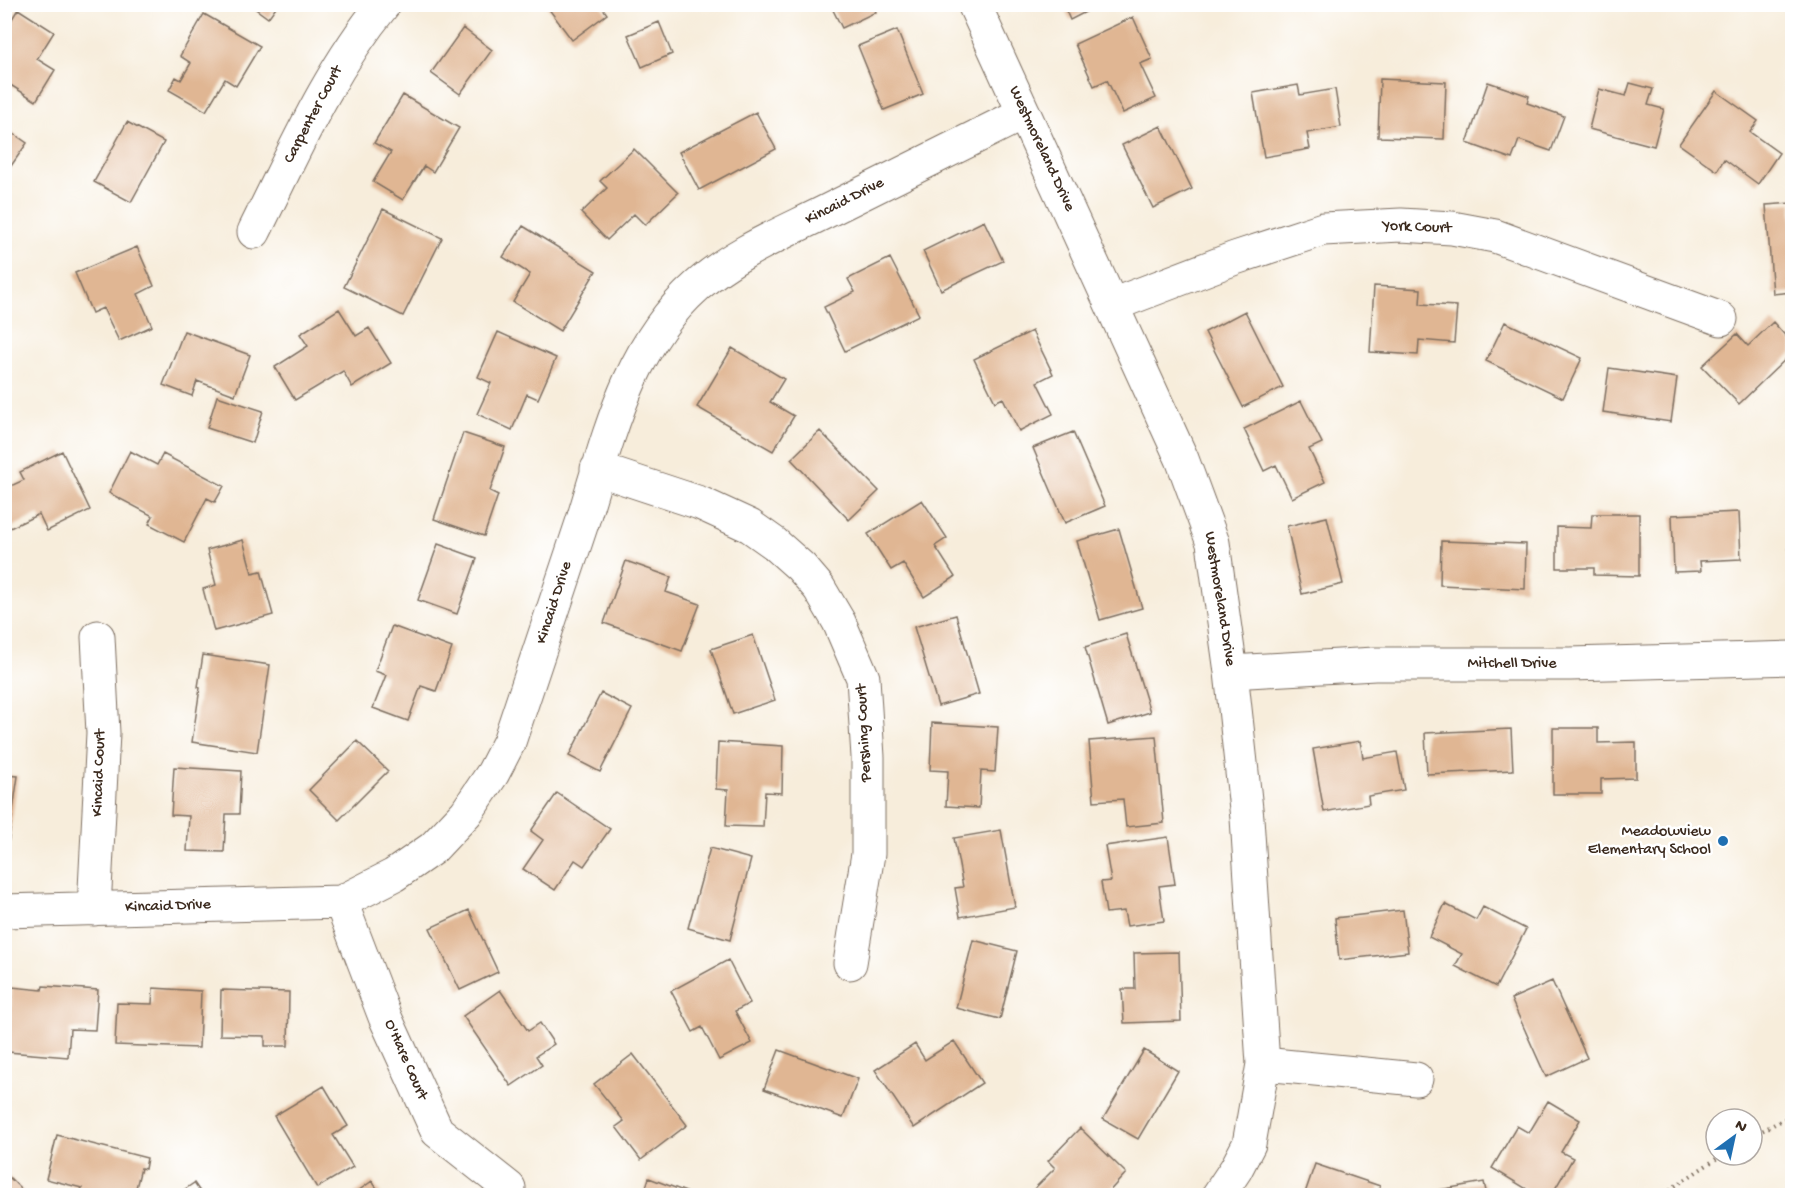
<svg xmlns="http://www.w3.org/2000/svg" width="1797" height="1200" font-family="'Gochi Hand',sans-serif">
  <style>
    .building { fill: #e0b693 }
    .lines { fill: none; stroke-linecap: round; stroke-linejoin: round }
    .minor-casing { stroke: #7d6e60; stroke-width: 35 }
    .path { stroke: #7d6e60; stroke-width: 4; stroke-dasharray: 1.5 4.5; stroke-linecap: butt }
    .minor { stroke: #fff; stroke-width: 33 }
    .poi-dot { fill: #1f6fb2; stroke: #fff; stroke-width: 2 }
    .labels { text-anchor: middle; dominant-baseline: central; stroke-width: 5; stroke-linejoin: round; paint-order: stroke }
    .street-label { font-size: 16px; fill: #3b2a1e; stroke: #fff }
    .poi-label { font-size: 16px; fill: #3b2a1e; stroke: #fff; text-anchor: end }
  </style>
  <rect width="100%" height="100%" fill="#fff"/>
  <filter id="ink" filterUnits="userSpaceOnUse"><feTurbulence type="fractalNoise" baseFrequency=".0167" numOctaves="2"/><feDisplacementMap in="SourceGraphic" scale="12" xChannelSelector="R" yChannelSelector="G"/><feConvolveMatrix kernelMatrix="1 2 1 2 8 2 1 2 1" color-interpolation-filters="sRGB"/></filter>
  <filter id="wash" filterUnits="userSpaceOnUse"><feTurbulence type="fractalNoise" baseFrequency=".008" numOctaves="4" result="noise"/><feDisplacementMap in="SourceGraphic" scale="24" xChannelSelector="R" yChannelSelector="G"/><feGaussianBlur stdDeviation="1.35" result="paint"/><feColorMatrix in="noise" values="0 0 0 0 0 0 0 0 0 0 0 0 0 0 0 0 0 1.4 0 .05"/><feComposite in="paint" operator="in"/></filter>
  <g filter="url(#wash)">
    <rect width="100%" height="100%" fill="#f7eddb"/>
    <g id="blocks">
      <path class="building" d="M249 4H278L268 18Z
        M545 4H600L607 14 572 40Z
        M830 4H872L876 12 842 28Z
        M1063 4H1101L1070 20Z
        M18 9 54 32 37 59 55 70 36 101 4 81V32Z
        M204 14 260 46 236 86 225 79 206 111 169 90 176 77 181 80 191 63 180 56Z
        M1133 17 1152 59 1140 64 1156 98 1123 113 1107 80 1094 86 1075 44Z
        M659 22 672 54 642 67 628 35Z
        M463 28 492 50 460 94 431 73Z
        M897 30 923 94 884 110 858 46Z
        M1380 79 1446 82 1444 139 1378 137Z
        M1488 82 1529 96 1527 103 1564 116 1551 151 1519 140 1512 159 1467 143Z
        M1630 83 1653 89 1648 105 1664 109 1654 146 1589 129 1599 89 1626 96Z
        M1298 85 1300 95 1335 89 1341 127 1307 133 1310 149 1264 157 1253 93Z
        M1716 91 1758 121 1750 132 1779 153 1758 184 1724 159 1717 171 1679 144Z
        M403 95 459 128 433 172 424 166 403 200 373 182 391 152 374 143Z
        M756 112 776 149 699 190 679 152Z
        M127 122 164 142 131 202 94 182Z
        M1161 126 1192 189 1153 208 1122 145Z
        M4 127 27 143 4 176Z
        M634 149 678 193 645 225 634 214 607 240 581 213 607 188 600 181Z
        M1792 203V292L1773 294 1766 205Z
        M383 209 442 238 403 316 344 287Z
        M984 221 1003 261 941 290 923 251Z
        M523 226 596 271 560 331 513 302 530 274 503 257Z
        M137 247 154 286 138 294 152 326 119 341 103 308 92 313 75 273Z
        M890 258 919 315 845 351 824 307 855 292 848 279Z
        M1374 286 1421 289 1420 304 1457 306 1454 343 1419 340 1418 355 1370 352Z
        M339 309 356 336 369 328 391 363 352 387 343 371 295 400 275 367 308 346 300 334Z
        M1245 311 1283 387 1243 407 1205 332Z
        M1505 322 1582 358 1563 398 1486 361Z
        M1773 322 1792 343V353L1739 404 1702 366 1737 334 1748 346Z
        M184 331 250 355 235 395 197 381 192 396 163 385Z
        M1032 331 1053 374 1037 382 1053 414 1019 431 1003 398 995 402 974 359Z
        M498 332 556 358 538 399 527 394 512 430 477 414 491 383 478 377Z
        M732 348 784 379 770 402 794 416 773 451 697 407Z
        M1609 368 1677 378 1671 422 1603 412Z
        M217 396 263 411 253 443 207 428Z
        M1301 401 1322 443 1309 449 1325 482 1292 498 1276 465 1264 471 1244 429Z
        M820 431 879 491 849 520 791 459Z
        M1073 432 1105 506 1065 523 1033 448Z
        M463 433 505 447 490 491 498 495 484 536 434 519Z
        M62 451 90 510 47 531 39 514 6 530 4 526V489L24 480 20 472Z
        M130 451 157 465 163 454 224 486 215 502 207 498 184 542 149 524 153 516 109 493Z
        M922 500 947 538 935 546 955 577 924 597 903 563 891 570 868 534Z
        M1739 512 1741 559 1700 561 1701 571 1674 572 1672 515Z
        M1592 514H1639V576L1594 575V568H1557V527L1591 528Z
        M1327 517 1343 584 1302 594 1287 526Z
        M1787 519H1792V557H1789Z
        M1119 529 1142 608 1100 620 1077 541Z
        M243 540 252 573 261 571 273 615 214 631 203 589 216 585 207 550Z
        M1441 541 1526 544 1525 589 1440 585Z
        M438 544 477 558 457 614 418 600Z
        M626 561 671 577 666 592 700 604 682 651 604 623Z
        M956 615 979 694 938 706 914 627Z
        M392 626 452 648 436 691 421 686 408 721 373 708 386 675 375 671Z
        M1126 634 1150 712 1108 725 1085 647Z
        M753 635 775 700 733 714 711 649Z
        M203 655 270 665 257 752 192 742 200 688 198 687Z
        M601 693 632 709 600 772 569 756Z
        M932 723 998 727 995 772 981 771 979 808 946 806 948 771 930 770Z
        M1553 728H1598V743L1636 742V778L1601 779V794H1553Z
        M1511 729 1513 770 1427 774 1425 733Z
        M1156 736 1164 823 1126 827 1123 799 1094 801 1089 741Z
        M357 741 388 771 339 820 309 790Z
        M1360 741 1363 758 1397 752 1404 790 1368 796 1369 804 1324 812 1313 749Z
        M718 742 783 746 782 793 765 792 763 827 726 826 728 790 716 789Z
        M174 767 241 771 239 814H226L224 852 187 851 189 816 171 815Z
        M4 775 18 776 8 844 4 843Z
        M557 793 610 829 584 866 575 860 555 890 523 869 543 840 531 831Z
        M1001 830 1015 907 960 917 955 888 963 887 954 838Z
        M1168 837 1175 884 1159 886 1164 921 1127 926 1124 911 1106 913 1101 882 1111 881 1105 846Z
        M710 848 751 859 730 940 688 928Z
        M1445 904 1476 920 1483 907 1526 929 1496 987 1455 966 1462 954 1429 937Z
        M469 910 498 972 460 990 430 928Z
        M1403 910 1408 952 1339 960 1335 918Z
        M973 940 1017 951 1000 1019 956 1008Z
        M1179 952 1181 1021 1124 1023 1122 989H1135L1134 953Z
        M728 960 750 1003 735 1011 752 1043 719 1060 702 1027 693 1032 671 991Z
        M1552 981 1587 1058 1546 1077 1511 999Z
        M43 986 98 990 95 1030 70 1029 68 1057 8 1052 12 987 42 990Z
        M153 988 201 991 199 1048 115 1045 117 1003 152 1004Z
        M221 990 289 992 288 1046H265V1036L220 1035Z
        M500 990 528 1031 540 1023 554 1044 536 1056 542 1065 511 1086 463 1016Z
        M954 1041 982 1083 914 1128 875 1070 915 1044 925 1060Z
        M779 1050 858 1079 843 1118 764 1089Z
        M1144 1050 1178 1071 1138 1139 1103 1119Z
        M633 1054 687 1125 641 1160 616 1127 624 1121 594 1084Z
        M324 1086 348 1126 333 1135 353 1167 317 1188 274 1116Z
        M1548 1101 1580 1120 1561 1152 1573 1158 1551 1196H1538L1492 1168 1517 1126 1529 1133Z
        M1080 1128 1126 1173 1105 1196H1031L1029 1194 1055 1168 1048 1161Z
        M57 1135 147 1158 145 1169 141 1168 134 1196H80L82 1188 46 1179Z
        M1315 1164 1380 1186 1377 1196H1304Z
        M4 1172 23 1191 18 1196H4Z
        M649 1178 694 1195V1196H643Z
        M372 1181 382 1196H351Z
        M1484 1182 1487 1196H1416V1194Z
        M194 1183 203 1196H175Z"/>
    </g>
  </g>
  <g filter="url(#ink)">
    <use href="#blocks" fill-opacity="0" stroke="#7d6e60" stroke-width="1.5"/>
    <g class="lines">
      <defs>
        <path id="minor" d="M974 4 1182 459 1213 543 1231 672 1247 818 1263 1064 1249 1144 1236 1169 1218 1196
          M254 232C293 154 328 72 384 4
          M1112 305 1235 258 1323 229 1401 225 1452 228 1495 236 1721 319
          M597 469 700 503 750 526 774 543 801 567 819 588 839 622 863 678 868 757V854L850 963
          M1231 672 1375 664H1570L1792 658
          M341 902 385 1017 437 1131 509 1188
          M94 909 103 733 98 637
          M4 911 341 902 394 875 433 848 466 813 493 773 509 742C533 669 558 596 582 523 608 439 628 347 697 286 734 253 781 234 825 212 891 179 958 146 1024 113
          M1263 1064 1416 1079"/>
      </defs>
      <use href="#minor" class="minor-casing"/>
      <path class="path" d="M1752 1136 1792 1115
        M1660 1196 1722 1155"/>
      <use href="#minor" class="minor"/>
    </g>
  </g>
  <circle class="poi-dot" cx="1723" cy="841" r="6"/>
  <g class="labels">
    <g class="street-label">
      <text transform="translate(314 115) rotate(-62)">Carpenter Court</text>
      <text transform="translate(1041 149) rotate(65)">Westmoreland Drive</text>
      <text transform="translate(845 202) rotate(-27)">Kincaid Drive</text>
      <text transform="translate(1417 228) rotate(2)">York Court</text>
      <text transform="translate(1219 599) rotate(81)">Westmoreland Drive</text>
      <text transform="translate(555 603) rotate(-72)">Kincaid Drive</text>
      <text x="1512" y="664">Mitchell Drive</text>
      <text transform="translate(865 733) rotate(-93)">Pershing Court</text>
      <text transform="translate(100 773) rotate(-88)">Kincaid Court</text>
      <text transform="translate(168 907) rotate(-2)">Kincaid Drive</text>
      <text transform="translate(405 1060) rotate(66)">O'Hare Court</text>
    </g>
    <g class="poi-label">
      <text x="1711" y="832">Meadowview<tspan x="1711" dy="18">Elementary School</tspan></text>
    </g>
  </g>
  <rect width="1797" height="1200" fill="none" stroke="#fff" stroke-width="24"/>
  <g transform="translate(1734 1137) rotate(33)"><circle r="28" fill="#ffffff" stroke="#b1aaa5" stroke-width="1.5"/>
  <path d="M0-4.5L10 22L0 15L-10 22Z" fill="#1f6fb2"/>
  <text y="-9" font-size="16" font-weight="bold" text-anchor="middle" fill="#3b2a1e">N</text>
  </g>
</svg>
